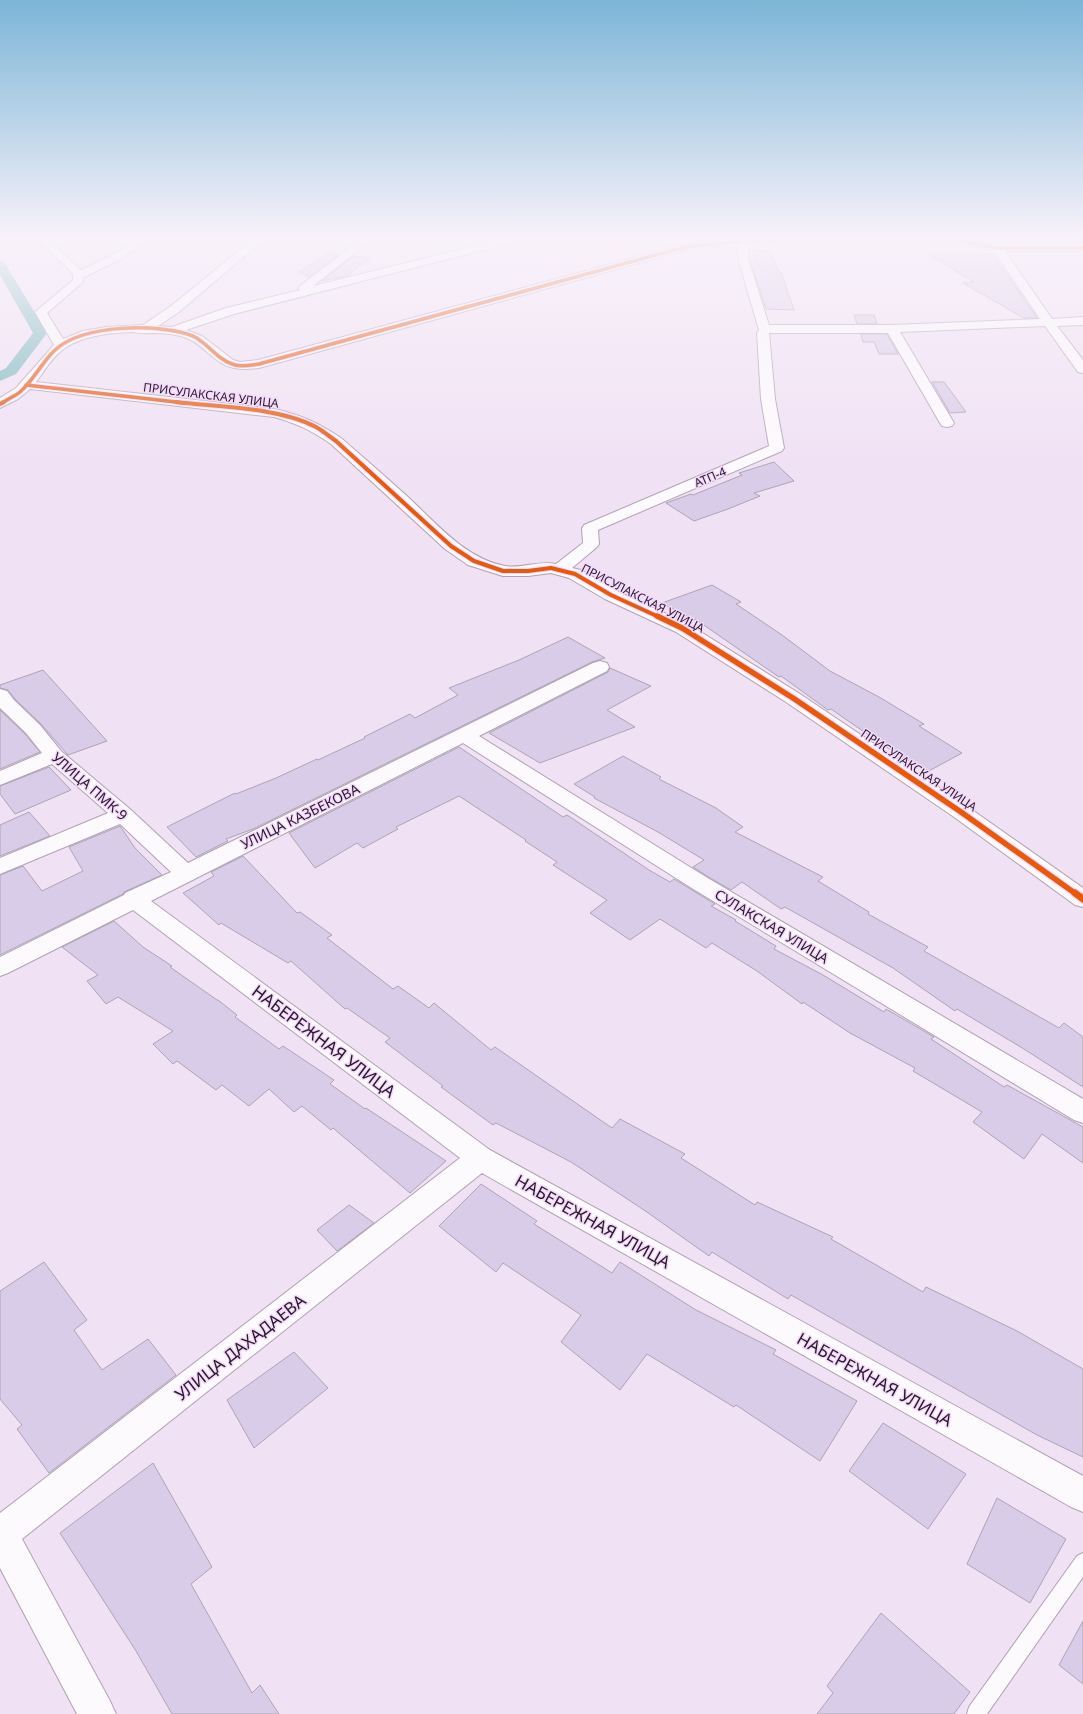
<svg xmlns="http://www.w3.org/2000/svg" width="1083" height="1714" font-family="'Noto Sans',sans-serif">
  <style>
    .lines { fill: none; stroke-linecap: round; stroke-linejoin: round }
    .canal { fill: #7bb6bd; fill-rule: evenodd }
    .building { fill: #d9cce8; stroke: #ada4b5 }
    .service-casing { stroke: #afa2b2; stroke-width: 2 }
    .minor-casing { stroke: #afa2b2; stroke-width: 2 }
    .service { fill: #fdfafd; fill-rule: evenodd }
    .minor { fill: #fdfafd; fill-rule: evenodd }
    .cycleway-far3-casing { stroke: #f5d9fc; stroke-width: 5 }
    .cycleway-far2-casing { stroke: #f5d9fc; stroke-width: 6 }
    .cycleway-far1-casing { stroke: #f5d9fc; stroke-width: 8 }
    .cycleway-casing { stroke: #f5d9fc; stroke-width: 10 }
    .cycleway-far3 { stroke: #e8590c; stroke-width: 3.5 }
    .cycleway-far2 { stroke: #e8590c; stroke-width: 4 }
    .cycleway-far1 { stroke: #e8590c; stroke-width: 5.5 }
    .cycleway { stroke: #e8590c; stroke-width: 7 }
    .labels { text-anchor: middle; dominant-baseline: central; stroke-width: 3; stroke-linejoin: round; paint-order: stroke }
    .far-street-label { font-size: 12px; fill: #261a29; stroke: #f5d9fc }
    .street-label { font-size: 14px; fill: #261a29; stroke: #f5d9fc }
    .near-street-label { font-size: 17px; fill: #261a29; stroke: #f5d9fc }
  </style>
  <rect width="100%" height="100%" fill="#f0e1f4"/>
  <g class="lines">
    <path class="canal" d="M0 261 4 262 6 265 47 333 16 374 0 381V371L6 368 33 333 0 275Z"/>
  </g>
  <path class="building" d="M753 250 771 251 775 263 779 272H781L794 310 766 309 751 263H756Z
    M329 252 340 254 310 277 299 272Z
    M929 254H992L1037 318H1024L963 283 974 282Z
    M354 256 370 258 347 276 321 281Z
    M854 315H874L877 324H857Z
    M861 334H887L898 354H879L874 342H863Z
    M932 382H944L966 412 950 413Z
    M774 462 794 481 754 493 760 496 728 509 694 521 666 503 691 494 693 495 742 475 739 473Z
    M712 585 741 602 736 604 782 635 830 671 879 697 924 724 919 726 962 753 927 772 880 743 831 709 828 710 781 676 779 677 695 619 694 620 662 603Z
    M568 637 605 658 592 662 253 829 226 839 228 841 196 857 167 827 235 793 236 794 276 778 317 759 318 760 365 738 364 737 410 714 415 718 458 695 449 688 519 660Z
    M610 668 651 686 607 710 635 727 540 763 489 733 608 672Z
    M43 670 107 741 68 755 41 724 15 699 8 690 0 688V685Z
    M0 710 25 734 40 752 0 769Z
    M459 747 563 817 567 815 649 870 670 882 674 879 715 904 711 906 736 920 735 921 776 946 774 949 823 975 884 1012 886 1009 934 1037 931 1039 1004 1087 1007 1085 1083 1127V1163L1042 1134 1024 1159 973 1122 982 1112 913 1071 915 1068 850 1033 803 1002 802 1004 757 971 712 943 706 948 660 919 630 940 590 913 607 900 553 865 557 862 525 841 526 840 459 796 396 827 398 829 363 848 357 843 315 868 289 833Z
    M623 756 661 777 659 779 716 808 743 827 735 832 823 877 818 881 869 912 868 914 928 947 924 951 1059 1028 1064 1023 1083 1037V1087L1024 1049 957 1009 955 1011 893 968 785 907 781 909 742 882 731 890 707 876 693 867 704 860 658 832 594 798 595 797 574 784Z
    M49 767 71 790 15 814 0 794V786Z
    M29 812 50 836 0 856V825Z
    M120 826 135 848 162 875 124 892 123 894 0 955V875L23 866 42 891 83 871 69 847Z
    M243 856 297 913 300 912 332 935 327 938 393 989 398 986 429 1008 434 1003 491 1050 495 1047 612 1128 620 1119 685 1154 681 1158 755 1205 757 1202 833 1237 831 1239 923 1292 926 1287 1017 1331 1083 1369V1457L1037 1435 791 1295 788 1299 712 1252 709 1256 644 1210 571 1162 496 1123 493 1125 441 1087 443 1086 385 1042 390 1038 347 1008 345 1009 291 961 288 963 221 923 219 925 183 893 214 876 211 872Z
    M114 921 143 947 172 966 170 967 217 1000H218L237 1015 235 1017 279 1049 283 1046 334 1080 330 1084 365 1109 366 1108 446 1161 410 1193 333 1128 331 1130 302 1106 294 1112 269 1089 249 1106 222 1085 216 1090 177 1061 173 1064 153 1044 173 1031 118 997 106 1004 87 981 98 975 62 947Z
    M481 1184 537 1221 534 1224 612 1273 620 1262 696 1310 776 1350 773 1354 857 1401 820 1461 736 1405 734 1407 647 1354 620 1390 561 1342 581 1315 503 1263 496 1272 439 1226Z
    M349 1205 374 1223 337 1251 317 1230Z
    M44 1262 87 1320 74 1330 102 1370 148 1339 176 1375 49 1473 17 1429 22 1425 0 1399V1291Z
    M294 1352 328 1388 254 1448 227 1400Z
    M883 1423 966 1474 928 1529 849 1471Z
    M153 1463 212 1567 191 1584 252 1693 260 1685 279 1714H172L136 1651 60 1533Z
    M997 1498 1066 1539 1030 1603 967 1564Z
    M881 1613 970 1692 954 1714H817L833 1693 827 1686Z
    M1083 1621V1684L1059 1665Z"/>
  <g class="lines">
    <defs>
      <path id="service" d="M1083 1553V1577L987 1714H967L969 1707 1077 1556Z"/>
      <path id="minor" d="M34 237H45L81 270 109 257 141 237H152L117 261 84 277 82 283 47 313 63 339 83 331 106 327 143 325 171 306 256 237H267L179 312 158 326 172 327 226 308 300 290 298 288 300 286 364 237H375L313 286 511 237H527L526 239 234 314 186 330 202 336 233 360 240 362 258 360 681 245 737 238V237H747V238L956 237 997 245H1083V251H1005L1052 319 1083 317V325L1057 326 1083 360V373L1078 372 1045 326 900 332 954 423 952 426 947 427 942 426 940 423 888 333H769L775 399 784 448 782 451 598 530 599 544 597 547 572 568 581 570 617 591 688 624 800 694 968 807 1083 888V907L1075 905 954 817 786 702 676 632 605 599 569 578 551 573 528 576H503L468 565 445 549 331 444C311 430 298 424 274 417L30 389 18 399 0 408V398L16 388 54 345 35 312 73 280V275L70 270ZM889 241H948L993 250 1040 319 892 325H769L749 262 748 244H818ZM737 245 739 262 759 330 757 333 761 399 769 446 584 525 582 528 583 543 556 564C540 560 521 569 505 566 466 559 437 524 409 498 387 478 364 458 341 438 317 422 303 416 275 409L36 382C45 370 53 356 65 348 84 335 111 333 133 332 137 332 141 334 145 333 159 333 176 333 189 339 196 342 201 347 207 352 225 368 234 371 259 368L686 250Z
        M600 661 607 663 609 667 607 671 479 736 706 877 1083 1099V1123L1074 1120 690 887 463 743 151 901 490 1150 1083 1476V1512L1071 1507 482 1173 22 1539 110 1701 116 1714H77L0 1568V1513L460 1158 133 910 8 973 0 976V957L124 895 125 893 171 872 120 824 0 874V858L108 813 52 764 0 785V771L42 753 26 733 0 708V689L7 691 14 700 40 725 61 751 131 810 188 863 593 663Z"/>
    </defs>
    <use href="#service" class="service-casing"/>
    <use href="#minor" class="minor-casing"/>
    <use href="#service" class="service"/>
    <use href="#minor" class="minor"/>
    <defs>
      <path id="cycleway-far3" d="M26 385 185 403
        M2 403C8 399 15 396 20 392 34 380 42 362 55 350 83 324 159 323 193 336 208 343 218 361 235 365 243 367 251 365 259 364L685 247 743 241 948 238 997 248H1083"/>
      <path id="cycleway-far2" d="M176 402C217 407 279 407 316 427 323 431 329 436 336 441L451 546 474 561 503 571H528L551 568 575 574 611 595 659 617
        M0 404 4 402"/>
      <path id="cycleway-far1" d="M657 616 682 628 793 698 961 812 1076 894"/>
      <path id="cycleway" d="M1075 893 1083 899"/>
    </defs>
    <use href="#cycleway-far3" class="cycleway-far3-casing"/>
    <use href="#cycleway-far2" class="cycleway-far2-casing"/>
    <use href="#cycleway-far1" class="cycleway-far1-casing"/>
    <use href="#cycleway" class="cycleway-casing"/>
    <use href="#cycleway-far3" class="cycleway-far3"/>
    <use href="#cycleway-far2" class="cycleway-far2"/>
    <use href="#cycleway-far1" class="cycleway-far1"/>
    <use href="#cycleway" class="cycleway"/>
  </g>
  <linearGradient id="sky" x2="0" y2="1"><stop stop-color="#7cb5d7"/><stop offset="0.5" stop-color="#f8f2fa"/><stop offset="1" stop-color="#f8f2fa" stop-opacity="0"/></linearGradient>
  <rect width="1083" height="476" fill="url(#sky)"/>
  <g class="labels">
    <g class="far-street-label">
      <text transform="translate(211 395) rotate(7)">ПРИСУЛАКСКАЯ УЛИЦА</text>
      <text transform="translate(710 477) rotate(-23)">АТП-4</text>
      <text transform="translate(643 598) rotate(27)">ПРИСУЛАКСКАЯ УЛИЦА</text>
      <text transform="translate(919 770) rotate(34)">ПРИСУЛАКСКАЯ УЛИЦА</text>
    </g>
    <g class="street-label">
      <text transform="translate(90 786) rotate(41)">УЛИЦА ПМК-9</text>
      <text transform="translate(300 816) rotate(-26)">УЛИЦА КАЗБЕКОВА</text>
      <text transform="translate(772 926) rotate(31)">СУЛАКСКАЯ УЛИЦА</text>
    </g>
    <g class="near-street-label">
      <text transform="translate(324 1041) rotate(37)">НАБЕРЕЖНАЯ УЛИЦА</text>
      <text transform="translate(593 1221) rotate(29)">НАБЕРЕЖНАЯ УЛИЦА</text>
      <text transform="translate(240 1347) rotate(-38)">УЛИЦА ДАХАДАЕВА</text>
      <text transform="translate(875 1379) rotate(29)">НАБЕРЕЖНАЯ УЛИЦА</text>
    </g>
  </g>
</svg>
